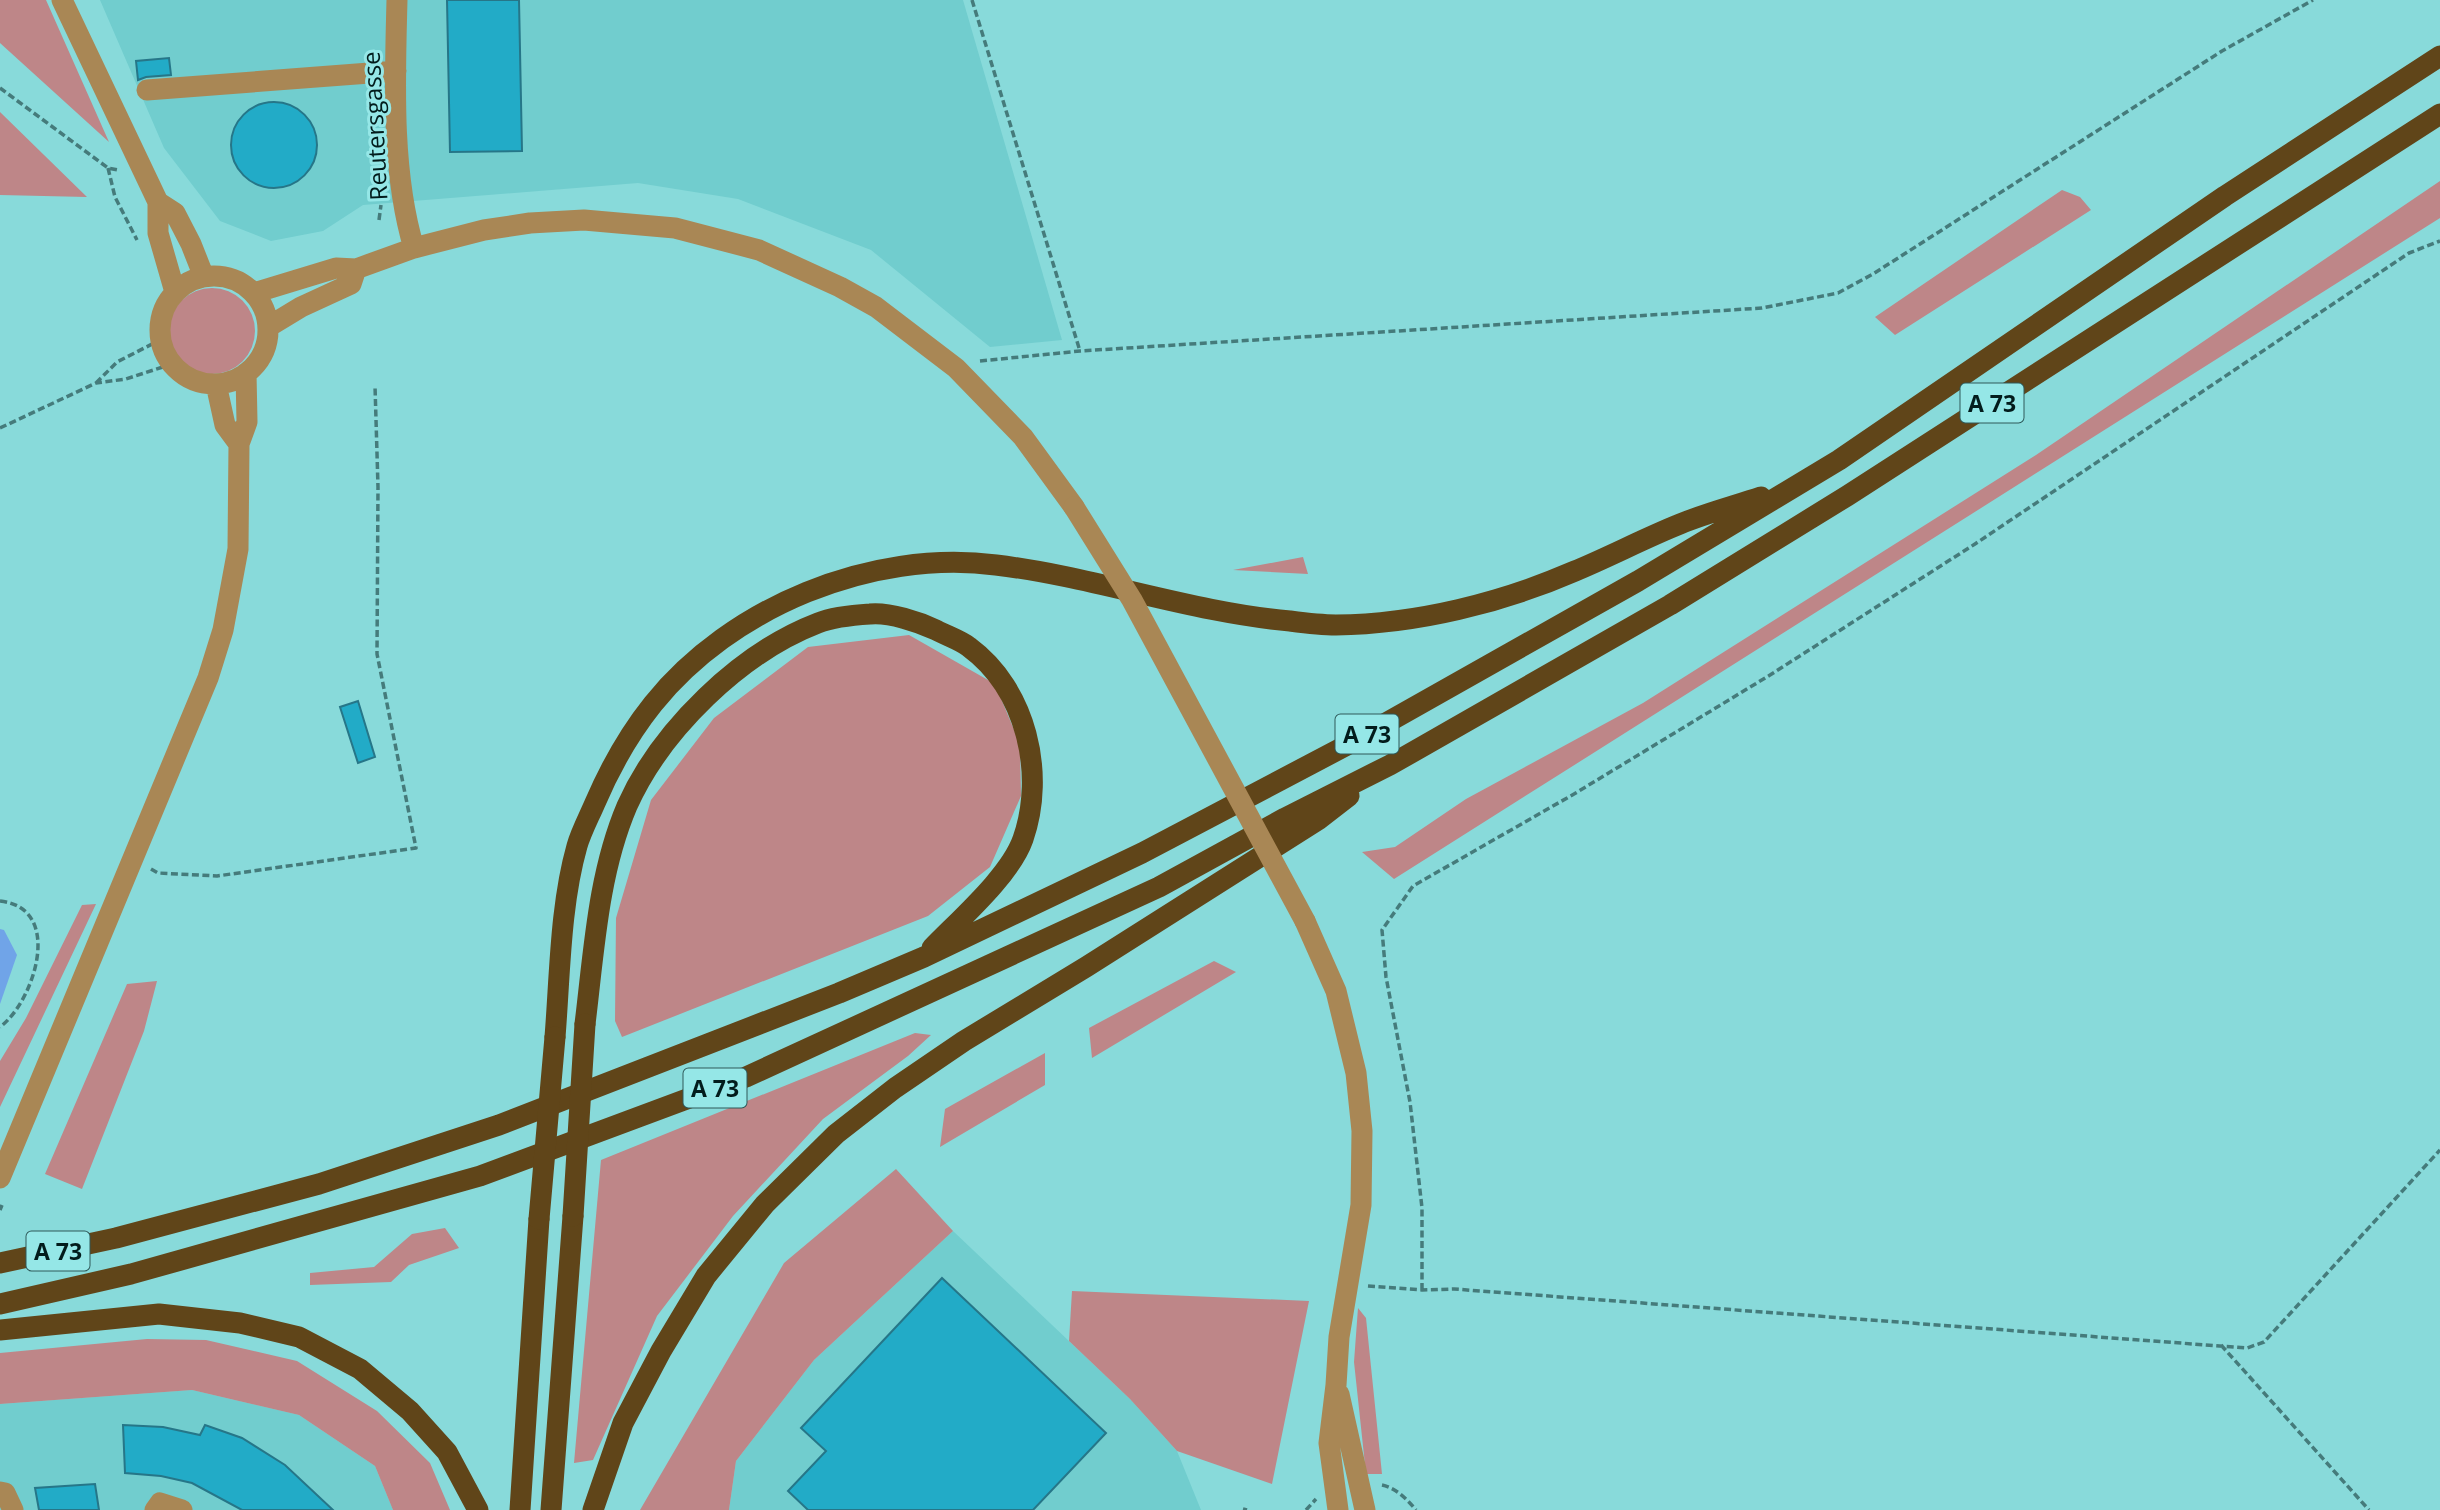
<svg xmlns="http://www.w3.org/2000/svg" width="2440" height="1510" font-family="'Open Sans',sans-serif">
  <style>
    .built { fill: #71cdce }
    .green { fill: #be8688 }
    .water { fill: #70a4e8 }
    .building { fill: #22abc7; stroke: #267688; stroke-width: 2 }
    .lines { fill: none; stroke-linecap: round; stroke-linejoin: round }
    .path { stroke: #457b7b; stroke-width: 3.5; stroke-dasharray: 7 3.5; stroke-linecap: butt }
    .minor { stroke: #a98755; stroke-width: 21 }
    .highway { stroke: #604519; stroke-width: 21 }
    .minor-bridge { stroke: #a98755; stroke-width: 21 }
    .highway-bridge { stroke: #604519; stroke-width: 21 }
    .labels { text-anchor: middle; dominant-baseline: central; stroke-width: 6; stroke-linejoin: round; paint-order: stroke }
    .shield { fill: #95e7e7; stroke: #2e5959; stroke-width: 2 }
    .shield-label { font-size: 23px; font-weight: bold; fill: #021c1c }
    .street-label { font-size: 24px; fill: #021c1c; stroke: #95e7e7 }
  </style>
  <rect width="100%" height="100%" fill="#88dada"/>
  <path class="built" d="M100 0H963L1062 340 990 347 871 250 738 199 638 183 363 205 323 231 271 241 220 221 164 148Z
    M953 1231 1130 1399 1177 1451 1201 1510H729L736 1461 814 1360Z
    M192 1390 299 1415 375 1466 393 1510H0V1404Z"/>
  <path class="green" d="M0 0H46L109 142 0 43Z
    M0 112 87 197 0 195Z
    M2440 181V218L1394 879 1362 852 1395 847 1466 799 1643 703 2036 455Z
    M2062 190 2080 197 2091 210 1895 335 1875 317Z
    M169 331a43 43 0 1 1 86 0a43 43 0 1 1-86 0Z
    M1303 557 1308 574 1233 570Z
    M909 635 995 684 1020 744 1021 796 990 867 928 916 622 1037 615 1021 616 918 651 800 714 718 808 647Z
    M96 904 0 1107V1061L26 1018 82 905Z
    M1214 961 1236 972 1092 1058 1089 1028Z
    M157 981 144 1031 82 1189 45 1174 127 984Z
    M915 1033 931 1035 908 1056 823 1119 733 1216 657 1316 593 1460 574 1463 601 1160Z
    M1045 1053V1085L940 1147 945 1109Z
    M896 1169 953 1231 814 1360 736 1461 729 1510H640L784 1263Z
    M445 1228 459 1248 409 1265 391 1282 310 1285V1273L374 1267 412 1234Z
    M1072 1291 1309 1301 1272 1484 1177 1451 1130 1399 1069 1341Z
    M1358 1308 1366 1318 1382 1474H1366L1354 1362Z
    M147 1339 206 1340 297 1361 377 1411 430 1463 450 1510H393L375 1466 299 1415 192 1390 0 1404V1353Z"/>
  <path class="water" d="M0 929 4 930 17 955 0 1004Z"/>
  <path class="building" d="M447 0H519L522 151 450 152Z
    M169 58 171 75 146 77 138 80 136 61Z
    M231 145a43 43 0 1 1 86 0a43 43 0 1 1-86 0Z
    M358 701 375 757 358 763 340 707Z
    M942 1278 1106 1433 1033 1510H808L788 1491 826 1451 801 1428Z
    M123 1425 163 1427 200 1435 205 1425 242 1438 285 1465 333 1510H242L192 1483 161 1476 125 1473Z
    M95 1484 99 1510H39L35 1488Z"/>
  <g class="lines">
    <path class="path" d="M972 0 1080 351
      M0 88 108 168 118 170
      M108 168 115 197 137 240
      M379 220 381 205
      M980 361 1080 351 1762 308 1838 293 1873 274 2222 51 2313 0
      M96 383 117 362 160 340
      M0 428 96 383 126 379 172 364
      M151 869 158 873 217 876 416 848 377 654 378 487 375 386
      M0 901C65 908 34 1002 0 1027
      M0 1210 2 1205
      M1368 1286 1422 1290 1454 1289 2247 1348 2264 1342 2440 1150
      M1422 1290V1208L1410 1102 1386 977 1382 930 1413 886 1574 794 1770 675 1975 544 2409 253 2440 241
      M2221 1345 2369 1510
      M1382 1485C1396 1488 1407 1499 1416 1510
      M1243 1509 1247 1510
      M1306 1510 1316 1499"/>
    <path class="minor" d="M62 0 158 202V233L175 292
      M397 0C395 79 391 172 414 248
      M147 90 396 71
      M158 202 175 213 191 244 204 277
      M160 330a54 54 0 1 1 108 0a54 54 0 1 1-108 0Z
      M254 293 336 268 356 269 414 248 484 230 530 223 584 220 675 228 759 250 840 287 876 307 956 368 1023 437 1074 507
      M268 327 301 307 351 284 356 269
      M216 384 225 425 239 444
      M1305 921 1336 991 1356 1073 1362 1131 1361 1205 1339 1337 1336 1385 1329 1443 1338 1510
      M0 1178 208 678 223 630 238 549 239 444 247 422 246 373
      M1339 1394 1365 1510
      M0 1492 5 1493 13 1510
      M155 1510 160 1503 182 1510"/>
    <path class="highway" d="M585 1024C594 951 598 874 627 806 661 730 740 653 818 623 833 617 854 615 870 614 889 612 919 622 936 630 947 636 960 640 969 647 1026 689 1046 773 1023 839 1010 876 960 919 932 948
      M555 1037C560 975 560 906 577 846 581 832 589 817 595 803 610 768 629 734 653 704 731 607 871 549 996 565 1095 577 1190 612 1290 621 1305 623 1321 625 1336 625 1417 624 1501 603 1575 571 1611 556 1645 538 1680 524 1707 513 1734 506 1761 497
      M0 1263 116 1238 319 1184 499 1125 839 993 924 957 1142 853 1349 744 1638 581 1839 460 2225 196 2440 56
      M0 1304 131 1274 480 1176 746 1077 1159 887 1285 818 1390 765 1670 605 1847 496 2440 114
      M0 1330 159 1314 240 1323 299 1337 360 1369 410 1411 447 1452 478 1510
      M520 1510 539 1219
      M551 1510 573 1216
      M593 1510 623 1423 661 1351 706 1276 765 1204 836 1134 895 1088 964 1041 1086 967 1318 820 1349 796"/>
    <path class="minor-bridge" d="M1074 507 1132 600 1305 921"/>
    <path class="highway-bridge" d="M573 1216 585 1024
      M539 1219 555 1037"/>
  </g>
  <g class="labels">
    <g class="shield">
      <rect x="1960.5" y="383.5" width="63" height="39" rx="5"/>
      <rect x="1335.5" y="714.5" width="63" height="39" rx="5"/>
      <rect x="683.5" y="1068.5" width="63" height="39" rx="5"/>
      <rect x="26.5" y="1231.5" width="63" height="39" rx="5"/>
    </g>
    <g class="shield-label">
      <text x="1992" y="403">A 73</text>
      <text x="1367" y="734">A 73</text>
      <text x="715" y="1088">A 73</text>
      <text x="58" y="1251">A 73</text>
    </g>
    <g class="street-label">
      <text transform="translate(374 126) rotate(-93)">Reutersgasse</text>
    </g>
  </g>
</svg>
